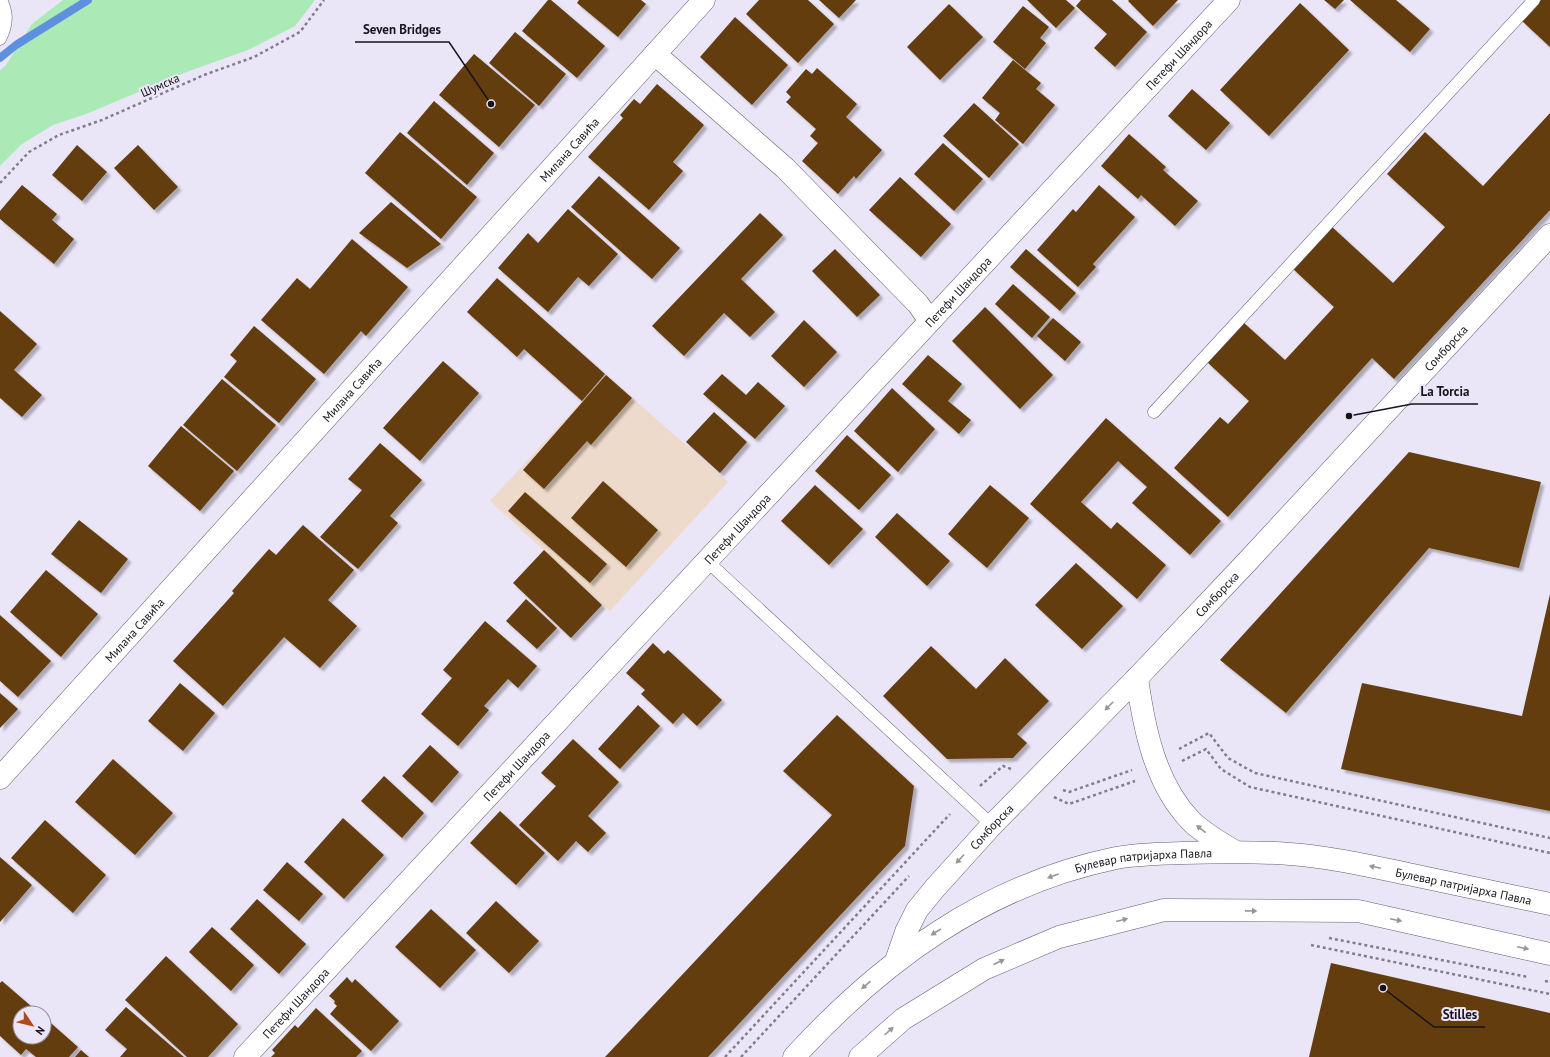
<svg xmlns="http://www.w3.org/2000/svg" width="1550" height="1057" font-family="'PT Sans',sans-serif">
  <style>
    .commercial { fill: #eedacb }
    .green { fill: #abe9b6 }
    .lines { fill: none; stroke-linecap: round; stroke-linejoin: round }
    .stream { stroke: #5f90de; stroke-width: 8 }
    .building { fill: #633e11; filter: url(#shadow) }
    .service-casing { stroke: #625d6d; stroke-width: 13 }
    .minor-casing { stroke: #625d6d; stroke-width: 23 }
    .secondary-casing { stroke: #625d6d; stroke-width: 23 }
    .path { stroke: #827d8b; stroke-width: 2.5; stroke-dasharray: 3 3; stroke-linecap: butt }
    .service { stroke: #fff; stroke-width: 12 }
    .minor { stroke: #fff; stroke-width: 22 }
    .secondary { stroke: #fff; stroke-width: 22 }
    .oneway { fill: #979598 }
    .labels { text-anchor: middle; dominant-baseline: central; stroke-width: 4; stroke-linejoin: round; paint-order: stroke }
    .street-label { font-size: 12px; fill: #17141b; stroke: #ebe5f8 }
    .leader { fill: none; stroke: #17141b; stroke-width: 1.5 }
    .callout-dot { fill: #17141b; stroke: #ebe5f8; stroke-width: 1.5 }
    .callout-label { font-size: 13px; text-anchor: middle; font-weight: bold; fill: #17141b; stroke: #ebe5f8; stroke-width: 4; stroke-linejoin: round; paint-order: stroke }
  </style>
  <defs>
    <filter id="shadow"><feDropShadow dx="3.5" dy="3.5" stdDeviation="1" flood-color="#0004"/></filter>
  </defs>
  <rect width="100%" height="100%" fill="#ebe5f8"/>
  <path class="commercial" d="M606 375 728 482 610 611 490 501Z"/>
  <path class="green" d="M63 0H315L295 26 248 50 189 71 86 114 53 125 22 144 0 166V70L6 65 32 24Z"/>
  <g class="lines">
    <path class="stream" d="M0 58 16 45 88 0"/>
  </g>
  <path class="building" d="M548 0H551L605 46 577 78 522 31Z
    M579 0H641L646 4 618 37 577 3Z
    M759 0H808L834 24 798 63 746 14Z
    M819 0H856L839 18Z
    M1027 0H1066L1075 8 1056 28Z
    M1081 0H1112L1147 32 1115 67 1094 48 1107 34 1076 6Z
    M1129 0H1178L1153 26 1128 1Z
    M1324 0H1344L1335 9Z
    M1350 0H1396L1430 29 1410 52Z
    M1541 0H1550V47L1522 21Z
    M1300 3 1349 50 1269 136 1220 90Z
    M949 4 983 37 940 80 907 47Z
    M1023 6 1049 27 1040 38 1046 43 1025 69 993 42Z
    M735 17 788 65 752 105 700 57Z
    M515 32 566 74 539 106 489 63Z
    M474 54 535 105 499 147 439 95Z
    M1013 60 1041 83 1036 89 1055 105 1023 144 995 120 1000 113 982 98Z
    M817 68 857 104 846 117 882 150 856 179 854 176 838 194 802 161 818 143 810 136 816 129 786 102 791 97 786 92 806 69 812 74Z
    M657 84 704 125 673 162 683 171 649 210 588 157 623 118 620 115 634 99 640 104Z
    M1192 89 1230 123 1206 150 1168 116Z
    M434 101 494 153 467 185 407 133Z
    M974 103 1019 144 989 178 943 136Z
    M1550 113V210L1394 379 1372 358 1228 517 1174 468 1220 417 1228 424 1249 401 1207 362 1243 322 1285 360 1334 307 1292 268 1331 226 1393 283 1445 227 1387 174 1425 132 1483 186Z
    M400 132 477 197 441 239 365 173Z
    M1129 134 1166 167 1163 170 1198 201 1175 226 1141 195 1138 199 1101 166Z
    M943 143 983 179 954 211 914 174Z
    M77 145 107 172 82 201 52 175Z
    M138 145 178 187 154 210 114 168Z
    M599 176 680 248 652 279 571 207Z
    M900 177 951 224 921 257 869 210Z
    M22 185 57 214 52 220 74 239 54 264 0 219V211Z
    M1099 185 1135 217 1093 264 1096 267 1078 287 1037 250 1073 209 1076 212Z
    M391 202 441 244 407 268 359 233Z
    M568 209 618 254 589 286 578 277 548 312 498 268 528 233 538 243Z
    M760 213 783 235 741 279 775 312 750 337 724 313 684 356 652 326Z
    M352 239 408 287 366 336 361 331 324 374 261 320 297 278 310 289Z
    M835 249 880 295 857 317 812 271Z
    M1026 249 1076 293 1060 311 1010 267Z
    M497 278 605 374 582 401 524 349 517 357 467 312Z
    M1013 284 1050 317 1032 338 995 304Z
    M985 307 1053 375 1020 409 952 341Z
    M0 311 37 344 14 370 42 395 22 417 0 398Z
    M1053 318 1081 342 1065 361 1037 336Z
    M804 320 837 352 804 387 771 356Z
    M254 326 316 379 279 423 224 377 237 361 230 355Z
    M928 355 962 384 948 401 971 420 959 434 902 384Z
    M443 361 479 393 420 461 383 428Z
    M722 374 746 395 758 382 785 406 755 439 703 394Z
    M606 375 632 398 591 445 587 441 544 489 523 470Z
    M222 379 276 425 237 471 183 425Z
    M892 388 935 429 898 472 854 431Z
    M714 412 747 442 720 473 686 442Z
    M1106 418 1221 521 1190 555 1132 503 1147 487 1118 461 1081 502 1111 529 1117 522 1166 565 1137 599 1030 504Z
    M181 426 234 471 200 511 148 466Z
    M847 435 891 475 859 510 815 471Z
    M380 443 422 480 390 516 398 523 358 569 320 537 362 490 348 479Z
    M1409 452 1541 482 1519 568 1429 548 1286 713 1220 660Z
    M603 481 658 530 626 567 571 518Z
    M815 485 863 529 829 565 781 521Z
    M990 485 1029 518 987 568 948 534Z
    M525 492 607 564 590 583 508 511Z
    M897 513 950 561 927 586 875 537Z
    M79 520 128 559 101 593 51 554Z
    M303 525 354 570 328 600 357 626 320 668 284 637 223 706 173 661 234 593 232 591 269 549 276 555Z
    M544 550 602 605 571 638 513 583Z
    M1076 563 1123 606 1082 649 1035 605Z
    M46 570 98 614 61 657 10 612Z
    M1550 594V811L1341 769 1362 683 1522 716Z
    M526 599 557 628 537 649 506 621Z
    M0 615 51 661 18 697 0 681Z
    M485 621 537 666 518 688 508 679 484 706 489 710 458 746 421 714 452 678 443 670Z
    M653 643 664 654 668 650 722 700 697 726 683 713 673 724 641 694 645 690 626 673Z
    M931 646 976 689 1005 658 1049 701 1017 734 1027 743 1013 758 947 759 883 696Z
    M180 683 215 713 183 751 148 721Z
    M0 693 18 709 0 728Z
    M638 705 660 726 620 769 598 749Z
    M837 715 914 786 905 846 708 1057H605L832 815 783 771Z
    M573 739 619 782 588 816 606 833 588 852 576 841 558 861 519 825 556 786 541 773Z
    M430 745 459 772 432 803 402 776Z
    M113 759 173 813 135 855 75 802Z
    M384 776 424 813 402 838 361 801Z
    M500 811 545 853 516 885 470 843Z
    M343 818 384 855 344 899 304 862Z
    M45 820 106 875 73 913 11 858Z
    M0 857 32 885 0 922Z
    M287 862 323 894 299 921 263 890Z
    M257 899 306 944 279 974 230 929Z
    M496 901 539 941 509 973 466 933Z
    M431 909 476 950 440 988 395 947Z
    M212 927 254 965 231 991 189 952Z
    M166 956 238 1024 208 1057H187L125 1000Z
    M1331 963 1550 1013V1057H1309Z
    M347 977 352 983 355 979 399 1021 371 1051 330 1014 337 1006 334 1003 335 1001 329 996Z
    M2 981 39 1013H20V1037H44V1017L78 1047 69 1057H36L26 1049 21 1055 0 1036V983Z
    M126 1007 184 1057H120L127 1049 105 1030Z
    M316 1008 362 1051 356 1057H271L275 1053 272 1050 295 1025 298 1028Z
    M81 1050 89 1057H75Z"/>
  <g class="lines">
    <defs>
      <path id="service" d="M0 39C7 26 8 13 1 0
        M1154 412 1534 0
        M707 561 992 825"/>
      <g id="minor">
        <path d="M655 54 785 168 918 304 930 321"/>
        <path d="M1137 678C1144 728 1155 784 1191 821 1203 833 1219 842 1234 851"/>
        <path id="s1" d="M0 778 704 0"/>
        <path id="s2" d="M896 961 906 932 917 910 935 888 992 825 1137 678 1245 564 1550 235"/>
        <path id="s3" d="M245 1057 1229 0"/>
      </g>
      <g id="secondary">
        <path id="s4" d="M794 1057C882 961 985 885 1116 858 1137 854 1160 854 1182 853 1218 852 1254 851 1290 854 1330 857 1369 866 1408 874 1455 884 1503 894 1550 904"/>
        <path d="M860 1057 903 1019 984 969 1059 937 1164 910 1358 911 1550 954"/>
      </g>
    </defs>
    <use href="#service" class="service-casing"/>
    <use href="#minor" class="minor-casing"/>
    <use href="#secondary" class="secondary-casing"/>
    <path class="path" d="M0 183 29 152 59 135 102 120 204 75 254 57 300 32 324 0
      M1179 749 1209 733 1228 758 1255 773 1550 838
      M1182 761 1206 749 1221 769 1250 787 1550 853
      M980 786 1003 766 1011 769
      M1063 790 1069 792 1132 770
      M1054 797 1069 804 1135 781
      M1329 938 1528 977
      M1311 945 1550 994
      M1545 981 1550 982
      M725 1057 950 814
      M741 1057 909 876"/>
    <use href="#service" class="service"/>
    <use href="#minor" class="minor"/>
    <use href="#secondary" class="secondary"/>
  </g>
  <defs><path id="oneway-solid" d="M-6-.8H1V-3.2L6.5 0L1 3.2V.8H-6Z"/></defs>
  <g class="oneway">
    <use href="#oneway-solid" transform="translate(1109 706) rotate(135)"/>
    <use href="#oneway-solid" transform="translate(1201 829) rotate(-142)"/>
    <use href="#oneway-solid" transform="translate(960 859) rotate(132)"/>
    <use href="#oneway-solid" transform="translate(1375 867) rotate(-168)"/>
    <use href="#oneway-solid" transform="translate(1053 876) rotate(160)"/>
    <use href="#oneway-solid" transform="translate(1251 911) rotate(1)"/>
    <use href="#oneway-solid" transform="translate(1122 920) rotate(-14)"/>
    <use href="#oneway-solid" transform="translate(1396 920) rotate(12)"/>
    <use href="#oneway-solid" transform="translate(936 932) rotate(148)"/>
    <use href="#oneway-solid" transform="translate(1523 948) rotate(12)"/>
    <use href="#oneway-solid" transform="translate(999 962) rotate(-24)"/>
    <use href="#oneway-solid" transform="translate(866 985) rotate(140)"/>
    <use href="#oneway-solid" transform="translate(889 1031) rotate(-42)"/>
  </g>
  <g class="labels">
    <g class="street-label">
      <text stroke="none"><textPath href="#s3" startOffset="1370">Петефи Шандора</textPath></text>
      <text transform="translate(160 85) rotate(-24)">Шумска</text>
      <text stroke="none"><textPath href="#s1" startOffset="848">Милана Савића</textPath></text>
      <text stroke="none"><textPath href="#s3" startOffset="1046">Петефи Шандора</textPath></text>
      <text stroke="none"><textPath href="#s2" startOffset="827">Сомборска</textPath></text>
      <text stroke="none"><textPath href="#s1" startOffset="524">Милана Савића</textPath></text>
      <text stroke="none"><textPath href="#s3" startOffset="722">Петефи Шандора</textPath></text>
      <text stroke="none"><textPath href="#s2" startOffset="491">Сомборска</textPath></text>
      <text stroke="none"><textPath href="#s1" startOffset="200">Милана Савића</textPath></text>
      <text stroke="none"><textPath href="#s3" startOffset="398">Петефи Шандора</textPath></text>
      <text stroke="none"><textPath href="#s2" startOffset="167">Сомборска</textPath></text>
      <text stroke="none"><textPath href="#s4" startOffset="412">Булевар патријарха Павла</textPath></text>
      <text stroke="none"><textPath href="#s4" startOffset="736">Булевар патријарха Павла</textPath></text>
      <text stroke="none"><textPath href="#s3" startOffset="74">Петефи Шандора</textPath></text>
    </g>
  </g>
  <path class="leader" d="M491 104L449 42H355M1349 416L1412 404H1478M1383 988L1434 1027H1485"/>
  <g class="callout-dot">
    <circle cx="491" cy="104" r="4"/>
    <circle cx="1349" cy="416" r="4"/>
    <circle cx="1383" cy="988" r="4"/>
  </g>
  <g class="callout-label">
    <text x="402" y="34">Seven Bridges</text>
    <text x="1445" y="396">La Torcia</text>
    <text x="1460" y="1019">Stilles</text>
  </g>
  <g transform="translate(32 1025) rotate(125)"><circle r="19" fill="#ebe5f8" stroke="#9691a0"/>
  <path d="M0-3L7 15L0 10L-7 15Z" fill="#b04a1d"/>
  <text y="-6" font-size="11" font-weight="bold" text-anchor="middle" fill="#17141b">N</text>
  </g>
</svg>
